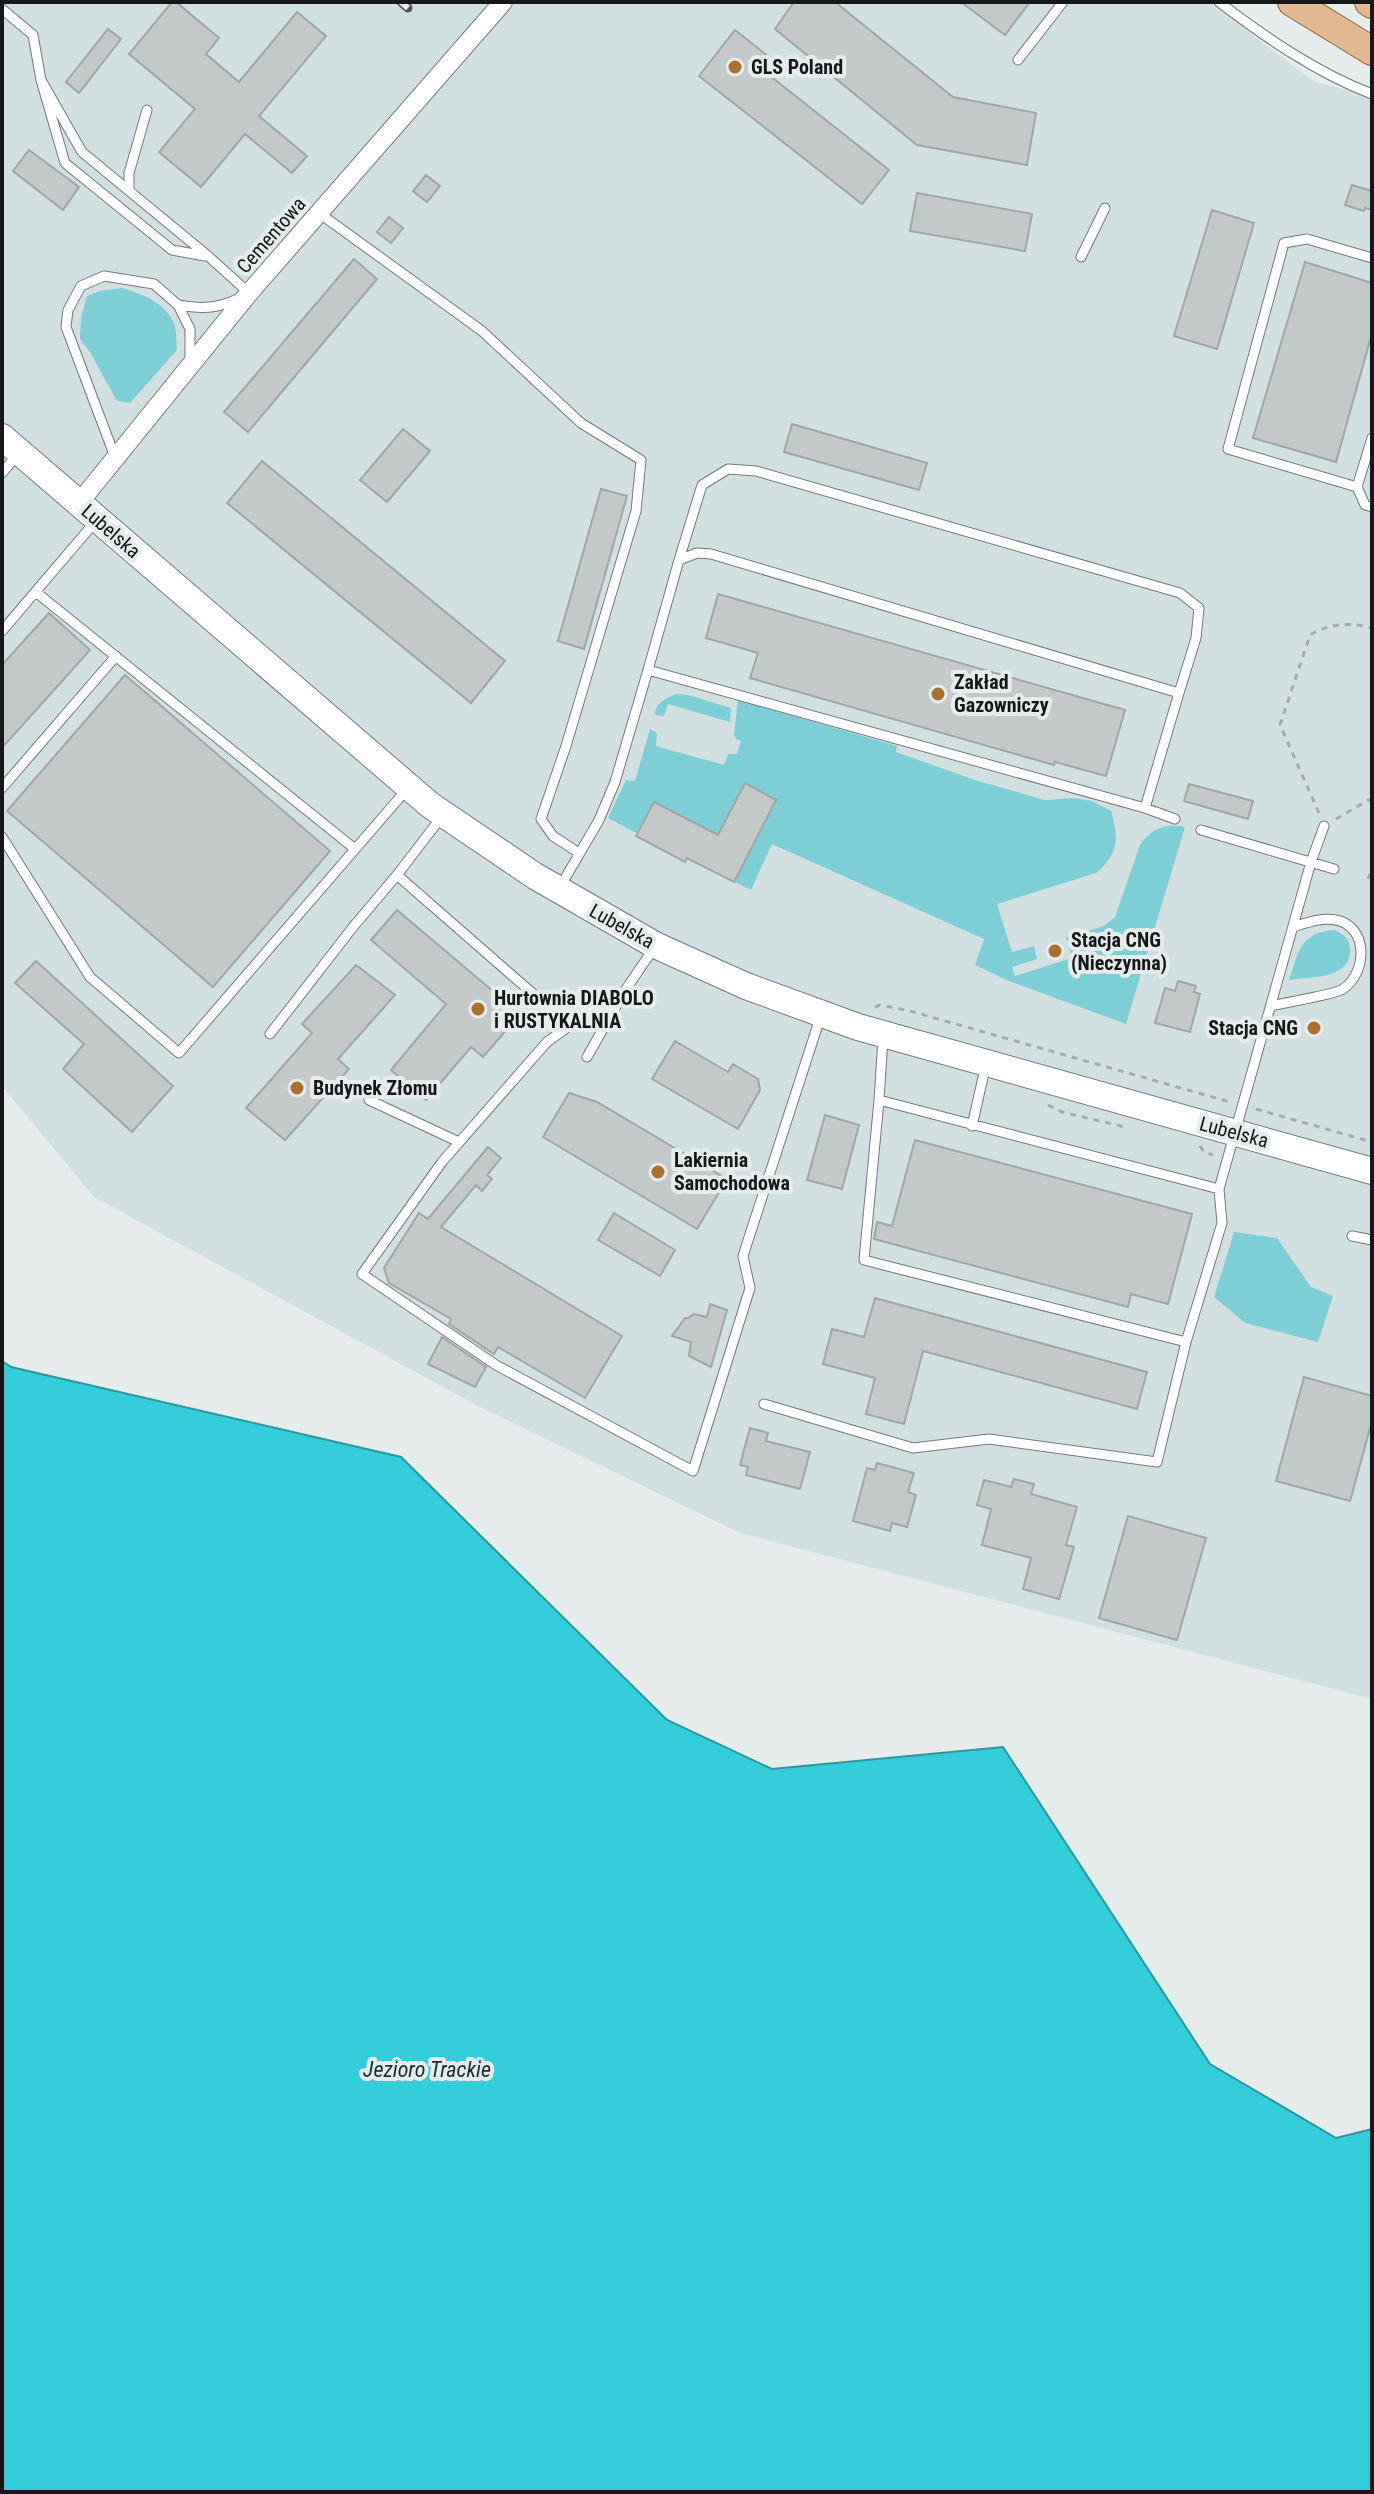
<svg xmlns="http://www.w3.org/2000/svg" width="1374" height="2494" font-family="'Roboto Condensed',sans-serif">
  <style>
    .built { fill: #d1dfe0 }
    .green { fill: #7eced6 }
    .water { fill: #33ccd9; stroke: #2a969f; stroke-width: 2 }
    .building { fill: #c3c8c8; stroke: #a0a5a5; stroke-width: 2 }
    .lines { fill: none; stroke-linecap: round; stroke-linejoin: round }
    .lane-casing { stroke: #737878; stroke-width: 11 }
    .street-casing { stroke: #737878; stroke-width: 20 }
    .secondary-casing { stroke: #737878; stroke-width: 28 }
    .primary-casing { stroke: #8c6339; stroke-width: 30 }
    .path { stroke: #a5a9a9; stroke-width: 3; stroke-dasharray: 6 6; stroke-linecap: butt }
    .lane { stroke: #fff; stroke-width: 9 }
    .street { stroke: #fff; stroke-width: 18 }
    .secondary { stroke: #fff; stroke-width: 26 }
    .primary { stroke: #e0ba93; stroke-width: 28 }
    .rail-casing { stroke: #525455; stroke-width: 9 }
    .rail { stroke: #e6ebeb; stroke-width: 6; stroke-dasharray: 18; stroke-linecap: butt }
    .poi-dot { fill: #aa7030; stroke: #e6ebeb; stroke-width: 3 }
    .labels { text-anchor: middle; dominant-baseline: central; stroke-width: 8; stroke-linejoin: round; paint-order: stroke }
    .poi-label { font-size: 20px; font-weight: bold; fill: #161718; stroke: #e6ebeb; text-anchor: start }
    .street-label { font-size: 20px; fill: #161718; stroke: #e6ebeb }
    .water-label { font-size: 22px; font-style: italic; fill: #162f31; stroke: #e6ebeb }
  </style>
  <rect width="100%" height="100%" fill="#e6ebeb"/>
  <path class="built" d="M2 2H1208L1315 82 1372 96V1699L740 1533 478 1406 94 1197 2 1086Z"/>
  <path class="green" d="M122 288C141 294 166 302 174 324 177 331 176 342 177 350L130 403 117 401 90 352 80 339 81 318 87 296 100 291Z
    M677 694 688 695 731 708 730 722 668 704 664 716 655 715C655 703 666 698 677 694Z
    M738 700 897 746 896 752 975 780 1045 800 1072 798 1092 801 1111 811C1119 839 1119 854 1096 873L997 904 1012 952 1034 946 1037 959 1012 967 1015 976 1072 958 1066 937 1104 926 1115 917 1140 845C1150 829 1166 823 1185 827L1126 1024 1009 981 975 965 984 939 772 844 751 890 734 882 776 800 746 784 716 839 654 803 636 833 608 818 626 780 635 781 650 729 657 733 656 746 724 765 728 754H737L741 741 736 739 734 734Z
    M1335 930C1343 934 1350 939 1350 949 1352 979 1310 977 1289 980 1299 951 1300 932 1335 930Z
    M1234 1232 1277 1238 1311 1287 1333 1296 1318 1342 1245 1323 1214 1297Z"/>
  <path class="water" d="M2 1361 11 1367 401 1457 667 1720 772 1769 1003 1747 1210 2064 1336 2138 1372 2129V2492H2Z"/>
  <path class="building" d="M172 2H176L219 38 206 54 239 82 297 12 326 36 259 116 307 156 292 173 245 134 201 187 159 152 195 109 129 54Z
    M794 2H835L953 97 1036 113 1027 165 917 145 775 29Z
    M961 2H1030L1005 35Z
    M108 29 121 39 79 93 66 82Z
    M735 30 769 57 760 68 889 170 862 204 699 76Z
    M29 150 79 187 63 210 13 171Z
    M426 175 440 186 427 202 413 191Z
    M1352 185 1372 191V210L1365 208 1364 211 1345 205Z
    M917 193 1032 214 1025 251 910 231Z
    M1212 210 1254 223 1217 349 1174 336Z
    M389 217 403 228 391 243 377 232Z
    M354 259 377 279 248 432 224 412Z
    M1305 262 1372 283V333L1336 462 1253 438Z
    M792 424 927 463 919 490 784 452Z
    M403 429 430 451 387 502 360 480Z
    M262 461 505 661 471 703 227 503Z
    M601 489 627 496 584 649 558 641Z
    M718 594 1125 710 1106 776 1055 762 1054 765 750 678 758 653 706 638Z
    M49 613 90 650 2 748V665Z
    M125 675 330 851 213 987 7 811Z
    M745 783 776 800 734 882 687 858 685 862 636 836 654 802 718 835Z
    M1189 784 1253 801 1248 819 1184 801Z
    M397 910 520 1014 483 1057 471 1047 426 1100 391 1070 446 1004 371 940Z
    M36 961 173 1086 132 1132 63 1069 84 1044 15 983Z
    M356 965 395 995 338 1059 349 1069 285 1140 246 1108 312 1033 302 1024Z
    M1178 981 1196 986 1194 992 1200 994 1190 1032 1155 1023 1165 988 1175 991Z
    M675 1041 728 1072 733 1064 758 1079 760 1090 738 1129 652 1079Z
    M569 1093 597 1102 727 1179 697 1229 543 1137Z
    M825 1115 859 1125 842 1189 807 1180Z
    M915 1140 1192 1214 1168 1304 1131 1294 1128 1307 874 1239 877 1222 892 1226Z
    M488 1147 501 1158 487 1175 492 1179 482 1191 476 1185 441 1227 622 1336 585 1398 498 1347 494 1354 449 1324 451 1319 389 1283 384 1268 419 1213 428 1219Z
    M614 1213 675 1250 660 1276 598 1240Z
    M875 1298 1147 1372 1137 1409 923 1351 904 1424 866 1414 875 1378 823 1364 832 1329 864 1337Z
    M710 1304 727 1310 711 1367 689 1356 691 1342 672 1336 685 1318H688L694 1314 707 1317Z
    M442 1337 486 1367 475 1387 428 1364Z
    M1304 1377 1372 1396V1421L1350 1501 1276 1481Z
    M750 1428 768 1433 766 1441 810 1452 800 1489 746 1475 748 1467 740 1465Z
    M877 1463 914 1473 908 1492 916 1495 907 1527 892 1523 890 1531 853 1521 867 1468 875 1470Z
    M1014 1479 1034 1484 1031 1494 1077 1507 1066 1545 1074 1547 1059 1599 1023 1589 1031 1558 982 1545 991 1509 977 1505 984 1480 1011 1487Z
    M1128 1516 1206 1538 1177 1640 1099 1618Z"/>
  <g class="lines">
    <defs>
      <path id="lane" d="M1219 2C1265 37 1317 73 1372 94
        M2 9 33 35 41 80 65 163 172 250 205 256
        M1018 60 1063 2
        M41 80 82 152 208 256 249 293C223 308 207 310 178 305
        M129 190V173L147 110
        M319 213 482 331 581 423 641 460 636 511 566 746 541 819 553 836 579 853
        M1081 257 1105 208
        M1372 258 1307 239 1284 243 1228 449 1357 487 1365 505 1372 507
        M115 457 66 327 68 310 81 286 104 276 154 284 178 305 190 329V361
        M2 473 17 455
        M1357 487 1372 438
        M679 560 702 485 728 469 756 471 1180 593 1199 608 1196 638 1179 693
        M37 593 355 849
        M2 631 95 522
        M2 788 116 656
        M1145 808 1175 819
        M443 815 397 875 570 1026
        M1201 830 1334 869
        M2 837 90 977 179 1053 408 788
        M560 887 599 820 615 782 648 670 1145 808 1179 693 711 554 697 553 679 560 648 670
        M624 992 579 1019 547 1042 442 1162 362 1274 496 1365 693 1471 750 1288 743 1256 821 1015
        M1271 1006C1286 1002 1334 995 1343 989 1368 972 1368 926 1336 920 1322 917 1306 923 1293 927
        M270 1034 353 927 397 875
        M883 1038 879 1100 1219 1189
        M587 1057 624 992 654 948
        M369 1100 459 1142
        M879 1100 864 1260 1186 1342
        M972 1126 986 1064
        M1352 1236 1372 1240
        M764 1404 913 1448 989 1439 1157 1462 1186 1342 1222 1223 1219 1189 1311 862 1324 826"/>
      <path id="street" d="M79 503 249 293 503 2"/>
      <path id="secondary" d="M2 437 430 805 535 876 655 945 746 986 858 1027 1372 1171"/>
      <path id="primary" d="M1292 2 1372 51
        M1369 2 1372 4"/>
    </defs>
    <use href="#lane" class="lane-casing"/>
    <use href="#street" class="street-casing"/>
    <use href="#secondary" class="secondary-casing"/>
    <use href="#primary" class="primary-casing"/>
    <path class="path" d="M1319 813 1280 725 1310 635C1330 623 1350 622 1372 628
      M1336 819 1372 798
      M1368 879 1372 870
      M875 1007 880 1005 910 1011 1230 1102
      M1048 1105 1062 1112 1125 1127
      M1256 1109 1372 1142
      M1200 1146 1204 1152 1213 1155"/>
    <use href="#lane" class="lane"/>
    <use href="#street" class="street"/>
    <use href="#secondary" class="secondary"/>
    <use href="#primary" class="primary"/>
    <defs>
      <path id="rail" d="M401 2 408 8"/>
    </defs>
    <use href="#rail" class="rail-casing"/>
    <use href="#rail" class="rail"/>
  </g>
  <g class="poi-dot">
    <circle cx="735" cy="67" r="8"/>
    <circle cx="938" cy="694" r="8"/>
    <circle cx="1055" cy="951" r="8"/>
    <circle cx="478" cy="1009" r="8"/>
    <circle cx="1314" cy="1028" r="8"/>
    <circle cx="297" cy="1088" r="8"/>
    <circle cx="658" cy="1172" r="8"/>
  </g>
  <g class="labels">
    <g class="poi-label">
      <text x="751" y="67">GLS Poland</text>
      <text x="954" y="682">Zakład<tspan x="954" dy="23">Gazowniczy</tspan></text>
      <text x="1071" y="940">Stacja CNG<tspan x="1071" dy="23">(Nieczynna)</tspan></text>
      <text x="494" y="998">Hurtownia DIABOLO<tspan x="494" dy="23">i RUSTYKALNIA</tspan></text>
      <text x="1298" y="1028" text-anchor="end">Stacja CNG</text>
      <text x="313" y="1088">Budynek Złomu</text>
      <text x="674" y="1160">Lakiernia<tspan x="674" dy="23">Samochodowa</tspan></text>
    </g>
    <g class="street-label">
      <text transform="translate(271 235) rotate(-49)">Cementowa</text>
      <text transform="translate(111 531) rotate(41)">Lubelska</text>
      <text transform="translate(622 926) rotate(29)">Lubelska</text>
      <text transform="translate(1234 1132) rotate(15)">Lubelska</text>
    </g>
    <g class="water-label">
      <text x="427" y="2069">Jezioro Trackie</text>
    </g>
  </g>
  <rect width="1374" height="2494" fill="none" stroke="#161718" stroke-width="8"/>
</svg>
